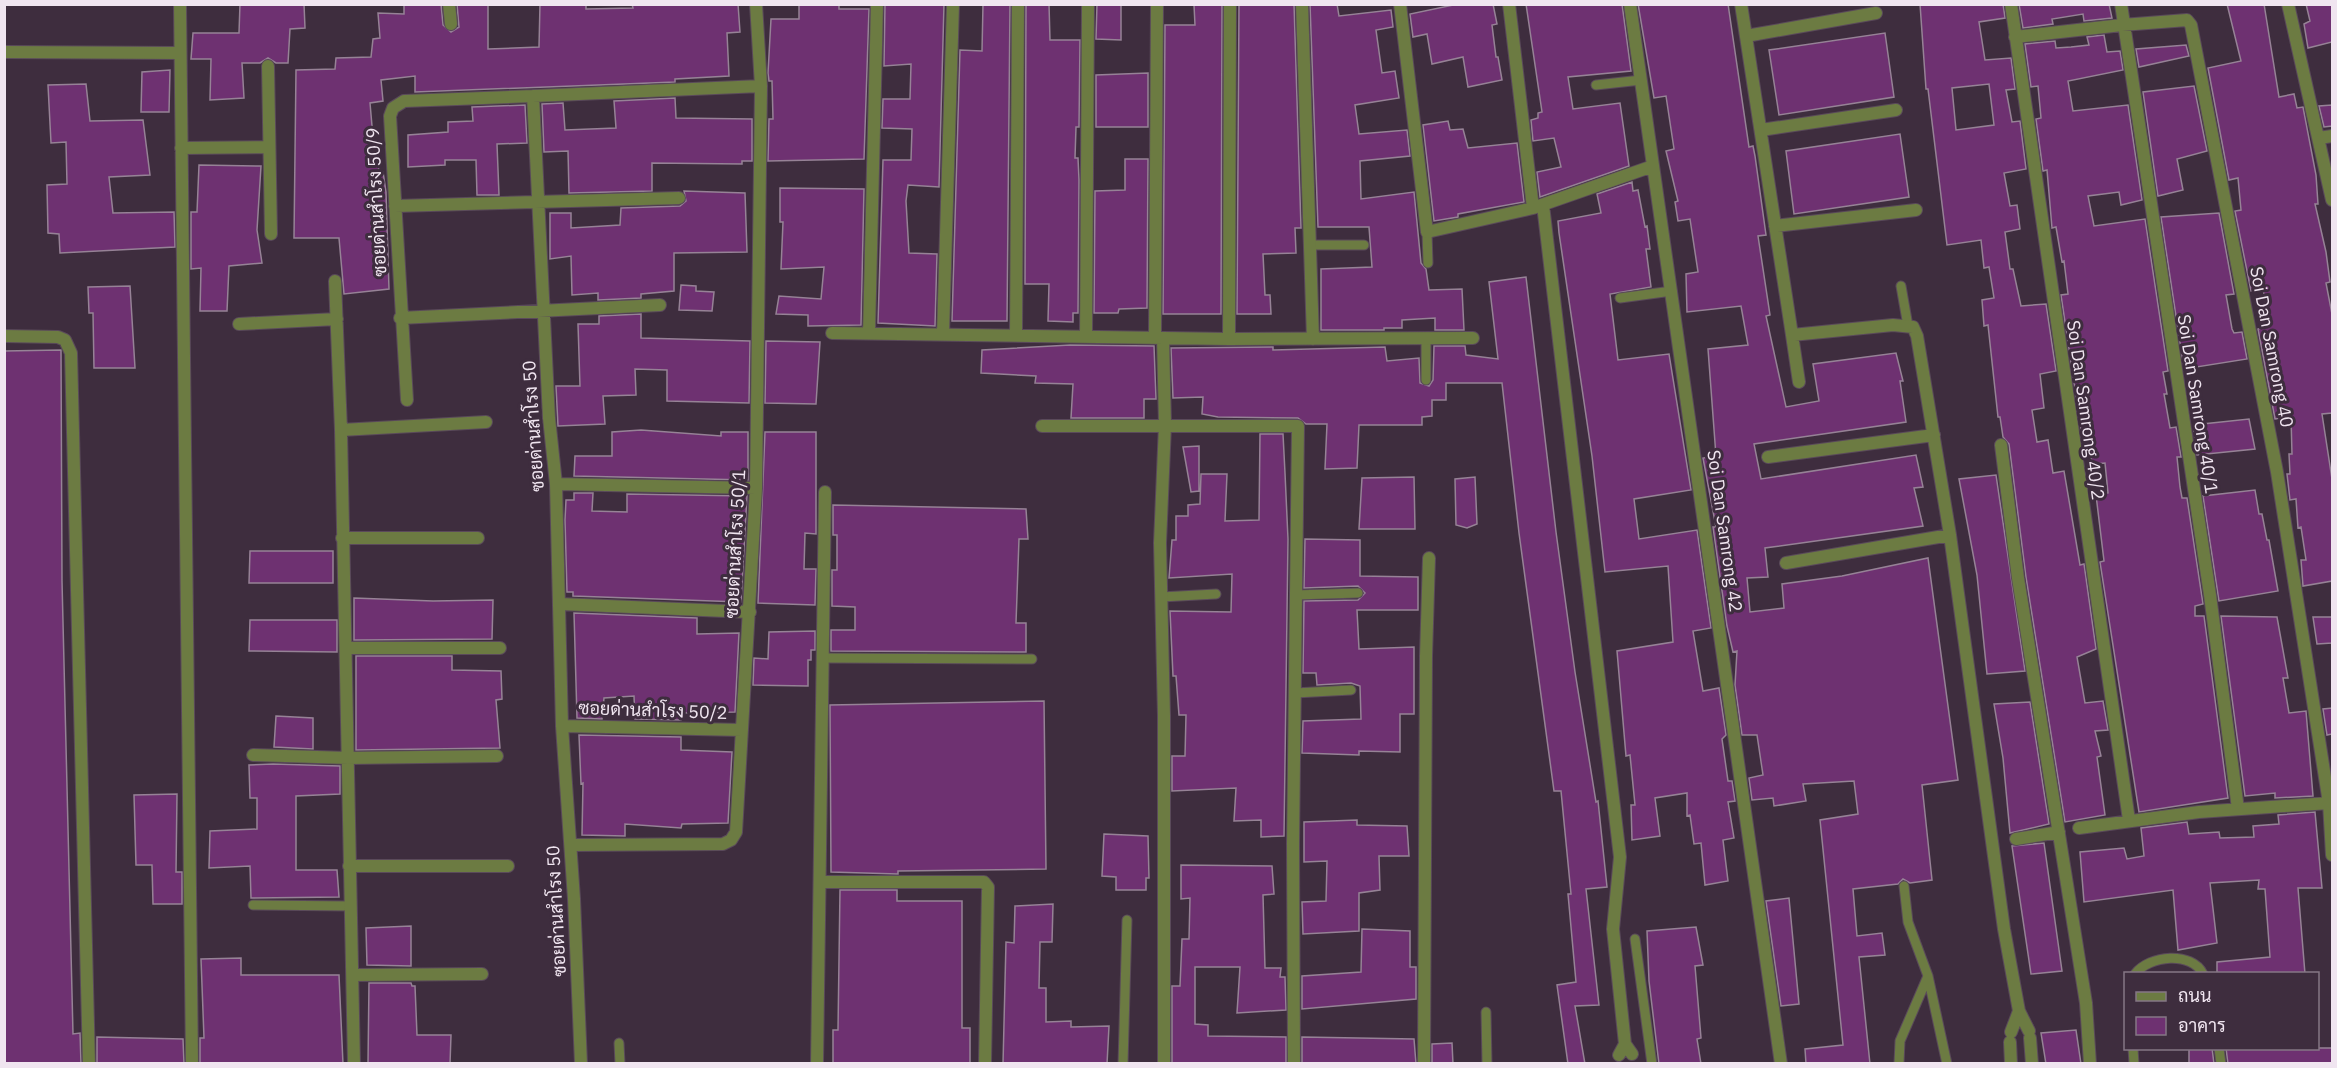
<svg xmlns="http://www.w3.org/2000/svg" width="2337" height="1068" font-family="'IBM Plex Sans',Sarabun,sans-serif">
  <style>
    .building { fill: #6e3171; stroke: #968296; stroke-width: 1.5; fill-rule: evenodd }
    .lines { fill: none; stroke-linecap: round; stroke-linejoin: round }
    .lane-casing { stroke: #5a4a5a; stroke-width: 11 }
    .street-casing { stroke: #5a4a5a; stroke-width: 14 }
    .lane { stroke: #6c7b42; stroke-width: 9 }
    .street { stroke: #6c7b42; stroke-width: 12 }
    .labels { text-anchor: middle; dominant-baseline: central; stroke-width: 6; stroke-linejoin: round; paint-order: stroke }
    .street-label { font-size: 18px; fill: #f0e5f0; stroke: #3e2d3e }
  </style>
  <rect width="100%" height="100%" fill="#3e2d3e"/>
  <path class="building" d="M240 4H304L305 28 290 29 288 63H276L268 58 260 63H242L244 98 210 100 211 59H191L193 33H239Z
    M404 4H441L443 25 451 32 459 27 457 4H488V49L539 47 540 4H586V9L633 8 632 4H738L740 32 727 33 729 76 675 79V82L415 92V76L381 80 383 101 370 103 374 149H376L379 172H383L386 192 389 289 344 294 339 238H294L296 70 335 69 336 58 371 57 373 39 380 38 378 13 404 14Z
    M799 4H839V9H869L864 159 768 161 769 119H773L772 81H769L768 73 771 19H799Z
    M885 4H944L939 187 908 185 906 201 909 253 937 254 935 326 878 323 883 160H911L912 129 882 128 883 99H910L911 64 884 66Z
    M983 4H1010L1007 321H952L960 50 982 51Z
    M1026 4H1049L1050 40H1080L1079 127H1076L1075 158H1078L1079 180 1078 313H1073V322L1048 321 1049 284H1025Z
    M1097 4H1121V40L1096 39Z
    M1239 4H1294L1301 228H1295L1296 253 1263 254 1265 295H1270L1271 314H1237Z
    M1310 4H1337L1339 16 1391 10 1393 27 1376 30 1382 73 1395 71 1399 98 1355 105 1359 134 1407 130 1410 156 1360 161 1361 199 1414 192 1421 263 1426 269 1429 290 1462 289 1464 330H1435V318L1402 320V328H1384V330H1321V269L1372 267 1369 227H1318Z
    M1458 4H1493L1497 24 1492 25 1496 57H1498L1502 80 1468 87 1463 57 1432 64 1427 34 1413 37 1410 14Z
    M1526 4H1622L1631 71 1568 77 1573 109 1620 103 1629 166 1540 197 1537 172 1561 167 1554 138 1533 141 1531 120 1538 118V113L1542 112Z
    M1638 4H1728L1749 147 1753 146 1755 156 1766 235 1758 236 1770 315 1766 316 1786 407 1819 401 1813 364 1896 353 1903 381H1900L1906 422 1754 444 1761 479 1916 455 1923 487 1914 488 1923 526 1765 548 1768 577 1747 578 1750 612 1784 608 1782 584 1842 576 1928 558 1958 780 1922 785 1932 880 1910 883 1903 879 1898 884 1853 889 1857 936 1882 933 1885 955 1859 957 1870 1064H1806L1805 1049 1843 1045 1820 820 1858 814 1854 781 1803 784 1806 801 1774 806 1773 798 1752 800 1749 778 1763 775 1757 735H1742L1735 685 1737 651 1733 652 1727 626 1713 527H1716L1703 458 1716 456 1708 349 1748 345 1741 306 1687 312 1686 274 1698 272 1690 219 1678 221 1675 202 1678 201 1666 151 1674 149 1666 96 1654 98Z
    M1920 4H2003L2005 18 1979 22 1985 60 2011 58 2015 89 2006 90 2012 122 2020 121 2026 169 2004 173 2010 206 2017 205 2020 229 2005 232 2010 269H2013L2021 306 2046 304 2056 371 2040 374 2044 408 2032 410 2037 442 2048 440 2053 473 2064 471 2080 565 2084 564 2096 649 2077 657 2085 703 2103 701 2108 730 2095 731 2101 756 2097 757 2105 815 2065 822 2026 577 2009 444 2003 437 2000 417H1998L1988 325 1984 326 1982 300 1994 298 1989 267 1984 268 1981 240 1947 245 1928 89H1926ZM1989 84 1994 125 1956 130 1952 88Z
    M2019 4H2109L2112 18 2084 21 2083 14 2052 19 2053 24 2023 28Z
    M2227 4H2264L2279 97 2294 94 2297 108 2303 107 2316 175 2318 204H2315L2326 252 2330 282 2326 283 2332 314V413L2322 414 2332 479V581L2303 586 2301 560H2306L2301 527 2298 528 2296 499 2290 500 2287 474H2290L2289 454H2292L2291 417 2275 419 2258 329 2270 326 2263 289 2251 291 2235 211 2241 210 2238 178 2229 180 2208 68 2241 61Z
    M2306 4H2332V42L2308 48 2304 24 2310 21Z
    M1194 5H1222L1221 314H1163L1165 25H1195Z
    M1885 33 1894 97 1779 115 1769 50Z
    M2104 35 2107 52 2120 51 2123 70 2068 81 2073 111 2128 105 2142 200 2121 205 2119 192 2088 196 2094 226 2145 219 2168 371 2163 372 2167 394H2164L2170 428 2176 427 2181 457H2177L2180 487 2182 498H2187L2203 604 2195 606V616H2204L2228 798 2139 812 2100 562 2104 561 2096 495 2108 493 2105 463 2092 464 2089 435 2082 436 2061 295 2068 294 2064 261 2062 262 2056 227 2052 228 2047 170 2043 171 2036 119 2041 118 2038 86 2031 87 2025 44 2055 41 2056 48 2071 47 2089 45 2087 37Z
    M2186 45 2189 56 2139 67 2136 49Z
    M170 70 169 112H141L142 72Z
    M1148 73V127H1096V75Z
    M86 84 90 121 143 120 150 175 109 177 113 213 174 212 175 247 60 253 59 234 48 233 47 185 67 184 66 142 51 143 48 85Z
    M2194 86 2207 151 2177 159 2183 190 2158 196 2143 92Z
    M675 98 676 118 752 119V161H742V164L652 163V191L569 193 568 151 544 152 542 104 563 103 565 130 616 128 614 101Z
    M525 105 527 143 497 144 499 195H477L476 160H445V165L408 167V135L448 132V122L473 121 472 107Z
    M2332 105V126L2324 127 2319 106Z
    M1448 121 1450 130 1463 129 1468 148 1517 143 1524 202 1458 214V217L1434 221 1423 125Z
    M1900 134 1909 197 1794 214 1786 151Z
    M1125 159H1148L1147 308 1119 309 1118 313H1094L1095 191 1125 190Z
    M199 165 261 166 257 230 262 263 229 266 227 311H200L201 268 191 269V212H197Z
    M1632 182 1633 191 1638 190 1645 227 1647 226 1650 249H1646L1651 287 1610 294 1618 360 1669 354 1691 490 1634 499 1639 539 1697 530 1711 628 1693 631 1703 691 1719 688 1726 735 1722 739 1728 781H1732L1735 801 1728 802 1734 838 1723 840 1728 881 1705 885 1701 843 1694 844 1690 815 1687 816V793L1655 798 1660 836 1632 840 1631 805H1635L1630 755 1626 756 1617 651 1673 642 1668 566 1605 572 1592 456 1559 233 1558 221 1601 213 1597 194Z
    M780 188 864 189 861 325 808 326V315L776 314 779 296 821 299 824 267 781 269 783 222H780Z
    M684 191 745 193 747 252 674 253V291L641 294V298L598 300V293L572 295 571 256 550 259V213H571V228L620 225 621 208 680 206 686 201Z
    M2219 213 2234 294 2226 295 2232 329 2234 333 2242 332 2247 359 2184 369 2161 217Z
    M1526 277 1556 532 1575 672 1596 802 1598 801 1607 887 1586 889 1599 1005 1575 1006 1585 1064H1568L1557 985 1576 982 1568 894H1571L1561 791H1554L1519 533 1502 383H1446V400H1432V416L1422 417V425H1359L1357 468 1325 469 1327 424H1306L1298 418 1218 417 1202 414 1203 397 1173 398 1171 348 1273 347V350L1385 347 1387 361 1419 358 1420 383 1429 386 1433 380 1434 346H1465L1466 355 1498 359 1489 282Z
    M681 285 696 286V291L714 292 712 311 679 310Z
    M130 286 135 368H94L93 313H89L88 287Z
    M641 314V338L750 341 749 403 667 401V370L635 369 636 395 603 396 605 424 558 426 556 386H580L578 324H599V316Z
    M766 341 820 342 816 404 765 403Z
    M1070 345 1154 346 1156 399H1144V418H1071L1073 384 1035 383 1036 376 981 373 982 350Z
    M61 350 62 581 73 1034 80 1033 81 1064H4V351Z
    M2249 419 2255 449 2197 455 2193 425Z
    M641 430 721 436V432H748V480L574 476 575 456H612V432Z
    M765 432H816V534L805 533 804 569H816L815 605 758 603Z
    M1260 434H1283L1285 473 1288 539 1284 836 1261 837V820L1234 821 1236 788 1172 791V756H1185L1186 715H1179L1176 676H1173L1170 611 1231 612 1232 574 1169 578 1172 540H1176V516H1188V505L1200 504 1201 474H1227L1225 521 1259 520Z
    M1199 446V491L1191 492 1183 447Z
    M1996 475 2025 671 1987 674 1977 575 1959 479Z
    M1414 477 1415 529H1359L1362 478Z
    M1475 477 1477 524 1467 528 1456 525 1455 479Z
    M2255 490 2259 514H2262L2267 540H2269L2278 591 2219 601 2203 496Z
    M574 493H593L592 511 627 512V494L747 496 741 602 573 596V592H567L565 520 566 500H574Z
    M833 505 1026 509 1028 539H1019L1016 623H1026V652L831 651V630H855V607L832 606V570H837V535H833Z
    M1305 539 1360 540V576L1418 577V610H1357L1359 649 1414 647V714H1400V752L1359 751V755L1302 753 1303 721 1361 719 1360 686 1351 683 1317 685 1316 673H1303L1304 601 1358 600 1365 593 1358 586 1304 588Z
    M250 551H333V583H249Z
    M354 598 433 601 493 600 492 639 354 640Z
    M574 613 697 618V634L739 633 735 712 682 713 681 720 635 719 634 696 604 698 602 719 577 718Z
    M2221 616 2277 617 2288 678H2283L2289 713 2306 711 2313 796 2275 798V793L2245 796Z
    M2313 617H2332V643L2317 644Z
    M250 620H337V652L249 651Z
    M815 631V650H811V660H808V686L753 685 754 658 768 659 769 632Z
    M356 656H452V670L501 671 502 699 496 700 500 748 356 750Z
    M1044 701 1046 869 898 871V874L831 872 830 705Z
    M2030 702 2049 824 2010 833 2003 758 1994 704Z
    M2332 708V734L2327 735 2323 709Z
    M276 716 313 718V749L274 747Z
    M579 735 681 737V750L732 752 728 823 682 824 681 828 625 824V836L582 835 583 783 581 784Z
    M273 764 340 766V794L296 796V870H337L339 897 251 898 250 866 209 868 210 831 257 829V798H250L249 765Z
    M177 794 176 872H182V904H153L152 865H136L134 795Z
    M2315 812 2322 888H2298L2305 974H2217V962L2270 957 2265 889H2258L2259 880 2210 883 2217 943 2178 950 2173 890 2084 902 2080 852 2124 848 2127 859 2144 856 2141 828 2187 822 2189 834 2219 832 2220 838 2254 837 2253 826 2279 824 2278 815Z
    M1357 820V825L1407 826 1409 856H1379L1380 890 1359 893V931L1303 934 1302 902 1326 901 1327 861 1304 862V822Z
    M1104 834 1148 836 1149 878H1146V890H1116V877L1102 876Z
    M2044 843 2062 971 2031 974 2012 846Z
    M1181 865 1272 866 1274 894 1263 895 1265 968H1281L1280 977H1285L1286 1010 1237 1013 1240 967H1195V1024L1208 1025V1036L1286 1037V1064H1172V986H1180L1182 939H1189L1190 898 1181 899Z
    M840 890H897V901H962V1028H970V1064H833V1030H838Z
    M1789 898 1799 1004 1781 1006 1766 901Z
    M1053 904 1052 942H1040L1039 988H1046V1022L1071 1021V1027L1109 1026 1107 1064H1003L1006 942 1014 943 1015 906Z
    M411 926V966L367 965 366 928Z
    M1696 927 1703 965 1695 966 1701 1038 1697 1039 1701 1064H1659L1649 981 1647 931Z
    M1362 929 1410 931V967H1416V999L1302 1009V976L1361 972Z
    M241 958V975H339L343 1064H200V1038H204L201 959Z
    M369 983H411L412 986H415L417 1035H451L450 1064H368Z
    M2076 1030 2081 1064H2046L2041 1033Z
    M97 1037 183 1039 184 1064H97Z
    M1302 1037 1414 1039 1416 1064H1302Z
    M1452 1043 1453 1064H1432V1044Z
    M2189 1048H2212L2214 1064H2189Z
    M2226 1048H2332V1064H2228Z"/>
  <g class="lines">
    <defs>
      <path id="lane" d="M1596 85 1641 80
        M1427 232 1428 263
        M1310 245H1364
        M1901 286 1908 326
        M1620 298 1672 291
        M1426 380V338
        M1295 595 1358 593
        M1161 597 1216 594
        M823 658 1032 659
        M1295 693 1351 690
        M1904 886 1908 922 1928 976 1947 1064
        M253 905 351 906
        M1635 939 1652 1064
        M2135 974C2149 955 2192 951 2203 974
        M1486 1012 1487 1064
        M619 1043 620 1064
        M2133 1048 2134 1064
        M2219 1048 2221 1064
        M1899 1063 1900 1041 1928 976
        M1123 1064 1127 920"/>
      <path id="street" d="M180 4 192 1064
        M449 4 451 24
        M1302 4 1313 339
        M1400 4 1427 232 1533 208 1653 166
        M1509 4 1533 208
        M1630 4 1781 1064
        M1741 4 1792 335
        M2011 4 2129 820
        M2121 4 2210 595 2238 809
        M2288 4 2332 200
        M1746 36 1876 13
        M2015 37 2122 25 2187 20 2191 25 2277 472 2329 803 2332 855
        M4 52 180 53
        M268 66 271 234
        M1761 130 1896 110
        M2319 138 2332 136
        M181 148 269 147
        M1543 205 1620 857 1613 929 1625 1044
        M395 206 679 198
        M1775 226 1916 210
        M335 281 341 430 354 1064
        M400 318 660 305
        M239 324 337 319
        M832 333 1229 339 1473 338
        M869 333 877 4
        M943 334 953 4
        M1016 335 1018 4
        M4 336 58 337 65 340 71 353 89 1064
        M1086 337 1088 4
        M1155 338 1157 4
        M1163 338 1165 425 1160 543 1164 716V1064
        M1229 339 1230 4
        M1799 382 1792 335 1893 325 1913 327 1917 336 1950 535 2004 929 2019 1011
        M407 400 390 116 393 108 404 101 533 96
        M1042 426H1298L1293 844 1294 1064
        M341 430 486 422
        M2001 445 2018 578 2086 1003 2090 1064
        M1768 457 1934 435
        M556 484 756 488
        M342 538H478
        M1786 563 1950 535
        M560 604 750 612
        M346 648H500
        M562 726 742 730
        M253 755 348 758 497 756
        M2079 828 2199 812 2329 803
        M2016 839 2059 832
        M571 845 723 844 731 840 736 832 756 488 761 86
        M349 866H508
        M820 882H984L988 887 985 1064
        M353 975 482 974
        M2011 1032 2019 1011 2029 1031
        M2030 1038 2032 1064
        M2010 1042 2011 1064
        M1619 1055 1625 1044 1632 1054
        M581 1064 574 899 562 726 556 484 549 418 533 96 761 86 756 4
        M817 1064 825 492
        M1424 1064 1426 656 1429 558"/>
    </defs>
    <use href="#lane" class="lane-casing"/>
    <use href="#street" class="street-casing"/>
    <use href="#lane" class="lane"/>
    <use href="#street" class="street"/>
  </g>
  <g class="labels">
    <g class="street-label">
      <text transform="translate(376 202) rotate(-93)">ซอยด่านสำโรง 50/9</text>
      <text transform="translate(2272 347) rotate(79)">Soi Dan Samrong 40</text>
      <text transform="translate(2198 404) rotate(81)">Soi Dan Samrong 40/1</text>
      <text transform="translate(2086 410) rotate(82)">Soi Dan Samrong 40/2</text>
      <text transform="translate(533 426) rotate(-94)">ซอยด่านสำโรง 50</text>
      <text transform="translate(1725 531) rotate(82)">Soi Dan Samrong 42</text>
      <text transform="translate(735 544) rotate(-87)">ซอยด่านสำโรง 50/1</text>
      <text transform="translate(653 710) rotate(2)">ซอยด่านสำโรง 50/2</text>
      <text transform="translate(556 911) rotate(-93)">ซอยด่านสำโรง 50</text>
    </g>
  </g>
  <rect width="2337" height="1068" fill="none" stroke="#f0e5f0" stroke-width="12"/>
  <rect x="2124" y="972" width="195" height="78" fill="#3e2d3e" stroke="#857785" stroke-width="1.5"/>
  <rect x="2136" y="992" width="30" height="9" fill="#6c7b42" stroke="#857785" stroke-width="1.5"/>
  <text x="2178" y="1002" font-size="18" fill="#f0e5f0">ถนน</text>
  <rect x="2136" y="1017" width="30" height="18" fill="#6e3171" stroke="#857785" stroke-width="1.5"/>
  <text x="2178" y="1032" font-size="18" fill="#f0e5f0">อาคาร</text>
</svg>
